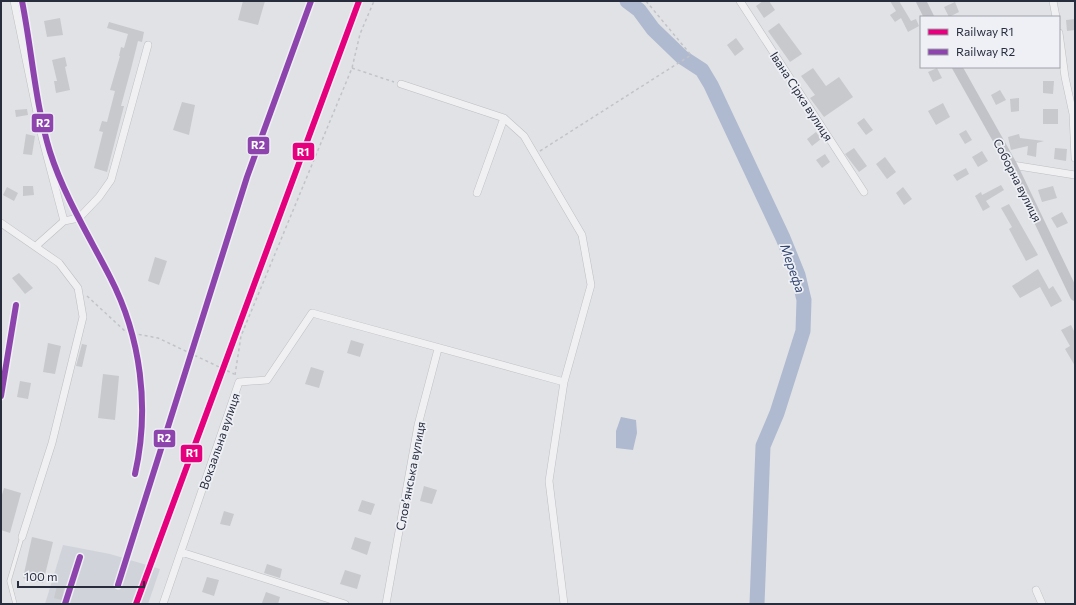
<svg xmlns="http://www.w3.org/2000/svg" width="1076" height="605" font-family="Commissioner,sans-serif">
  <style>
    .built { fill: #d0d3da }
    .water { fill: #afbad0 }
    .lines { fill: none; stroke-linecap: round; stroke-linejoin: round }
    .river { stroke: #afbad0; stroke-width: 15 }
    .building { fill: #c8c9cd }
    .lane-casing { stroke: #bdbfc2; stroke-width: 4.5 }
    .street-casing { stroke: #bdbfc2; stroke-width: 8 }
    .path { stroke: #c2c3c9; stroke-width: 1.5; stroke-dasharray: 3 3; stroke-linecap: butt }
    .lane { stroke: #f0f0f2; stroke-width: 3.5 }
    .street { stroke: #f0f0f2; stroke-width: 7 }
    .secondary { stroke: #c1c3c8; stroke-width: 10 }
    .rail-1-casing { stroke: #eef0f5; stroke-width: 9 }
    .rail-2-casing { stroke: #eef0f5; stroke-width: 9 }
    .rail-1 { stroke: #e5007d; stroke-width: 6 }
    .rail-2 { stroke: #8e44ad; stroke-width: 6 }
    .labels { text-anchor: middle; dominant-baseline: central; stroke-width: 3.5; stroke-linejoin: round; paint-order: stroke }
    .street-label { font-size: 12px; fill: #282d3e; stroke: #eef0f5 }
    .water-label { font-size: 13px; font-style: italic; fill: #334671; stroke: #eef0f5 }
    .line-badge { stroke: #eef0f5; stroke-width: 1.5 }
    .badge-label { font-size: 11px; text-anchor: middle; font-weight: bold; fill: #fff }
  </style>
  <rect width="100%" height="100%" fill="#e0e2e5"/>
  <path class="built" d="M63 545 110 554 160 569 148 604H45Z"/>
  <path class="water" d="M621 417 636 420 637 433 633 450 616 448V431Z"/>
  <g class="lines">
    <path class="river" d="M627 1 639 10 653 29 682 57 702 70 711 85 783 238 798 275 804 300 803 331 777 413 763 446 757 604"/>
  </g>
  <path class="building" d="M243 1H265L258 25 238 20Z
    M763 1H769L775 10 764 18 756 6Z
    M890 1H899L911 21 916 19 919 26 908 32 901 18 895 22 890 15 896 11Z
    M955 2 959 12 949 17 944 7Z
    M60 18 63 35 47 37 44 21Z
    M1075 19V30L1067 31 1066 20Z
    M109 22 144 32 142 42 138 41 131 69 121 106H124L107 172 94 168 103 132 99 131 102 121 107 122 115 91 110 90 120 56H119L121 47 124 48 128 34 107 28Z
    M779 23 802 54 790 62 768 31Z
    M736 38 744 49 735 56 727 45Z
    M65 57 67 66 65 67 70 90 56 93 54 81H57L52 60Z
    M813 68 826 86 839 77 853 97 824 117 810 98 815 95 801 76Z
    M937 68 942 78 933 82 928 72Z
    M1043 81H1054L1053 94 1043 93Z
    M1000 90 1006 100 996 105 991 95Z
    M1019 98V111L1011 112 1010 99Z
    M182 102 195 105 189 135 173 130Z
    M943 103 950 117 936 125 928 111Z
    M27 109 28 115 16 117 15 110Z
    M1043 109H1058V124H1043Z
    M864 118 873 130 866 135 857 123Z
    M966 130 972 140 965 144 959 134Z
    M816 132 821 139 812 146 807 139Z
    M26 134 35 136 32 155 23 154Z
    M1019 134 1020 138 1044 141 1037 143 1036 157 1027 155 1028 146 1011 150 1008 137Z
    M854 148 867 166 859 172 845 154Z
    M1055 148 1067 149 1066 161 1054 159Z
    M982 151 988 161 978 167 972 157Z
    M825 154 830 162 822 168 816 160Z
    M885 157 896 172 887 179 876 164Z
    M966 168 969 174 957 181 953 175Z
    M1001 185 1004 190 986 201 990 207 983 211 975 196 981 192 982 195Z
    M23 186H33L34 195 23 196Z
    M1053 186 1057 198 1042 202 1038 190Z
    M7 187 18 193 14 201 3 195Z
    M903 187 912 199 904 205 896 193Z
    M1009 204 1038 255 1026 261 1009 229 1012 227 1001 208Z
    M1062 212 1068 223 1057 228 1051 218Z
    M155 257 167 261 159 285 148 281Z
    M1038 269 1049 289 1053 286 1062 301 1051 307 1040 287 1020 298 1012 286Z
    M19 273 33 288 25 294 12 278Z
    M1071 325 1075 333V366L1065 349 1070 346 1061 330Z
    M351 340 364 344 360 357 347 353Z
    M48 343 61 346 55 374 43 372Z
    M82 344 87 345 82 367 76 366Z
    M311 367 324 371 319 388 305 384Z
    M103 374 119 376 115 420 98 418Z
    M20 381 31 383 28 399 17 397Z
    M424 486 437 490 432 504 420 501Z
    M4 488 21 493 10 533 1 530V498Z
    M362 500 375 504 371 515 358 511Z
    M224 511 234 514 230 526 220 524Z
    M32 537 53 542 43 583 23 578Z
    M355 537 371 542 367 555 351 549Z
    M267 564 282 569 280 578 264 573Z
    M345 570 361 575 357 589 340 584Z
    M207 577 219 580 214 596 202 592Z
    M57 586 64 588 62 600 54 598Z
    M266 592 280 597 278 604 262 603Z"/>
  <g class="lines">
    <defs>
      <path id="lane" d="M15 604 9 581 22 537"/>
      <path id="street" d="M14 1 42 137 64 221
        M740 1 864 192
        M1053 1 1056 17
        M1059 33 1065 77 1073 114 1075 158
        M401 84 504 118 524 136 582 235 591 285 564 382 549 481 564 604
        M1012 165 1075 175
        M477 193 504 118
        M1 223 59 263 78 288 83 317 52 443 22 537
        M36 246 64 221 79 218 99 197 111 180 148 45
        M181 552 345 604
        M1036 590 1042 604
        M163 604 239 382 267 380 312 313 564 382
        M386 604 418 425 438 349"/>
    </defs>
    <use href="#lane" class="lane-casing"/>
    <use href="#street" class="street-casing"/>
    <path class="path" d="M352 68 394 82
      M540 151 691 55 646 1
      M87 296 126 332 158 338 234 374
      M235 375 241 336 352 68 360 34 374 1"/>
    <use href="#lane" class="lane"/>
    <use href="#street" class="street"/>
    <path class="secondary" d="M921 1 929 17
      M957 67 1012 165 1075 296"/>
    <defs>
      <path id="rail-1" d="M136 604 359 1"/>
      <path id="rail-2" d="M22 1C32 51 35 103 50 152 64 196 89 236 110 277 141 337 150 408 135 474
        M1 396 16 305
        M118 585 247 177 311 1
        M65 604 80 557"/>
    </defs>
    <use href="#rail-1" class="rail-1-casing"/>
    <use href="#rail-2" class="rail-2-casing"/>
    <use href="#rail-1" class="rail-1"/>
    <use href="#rail-2" class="rail-2"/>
  </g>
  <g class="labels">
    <g class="street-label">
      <text transform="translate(802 96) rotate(57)">Івана Сірка вулиця</text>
      <text transform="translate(1018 180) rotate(63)">Соборна вулиця</text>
      <text transform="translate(219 441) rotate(-71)">Вокзальна вулиця</text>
      <text transform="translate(410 476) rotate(-79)">Слов’янська вулиця</text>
    </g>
    <g class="water-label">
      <text transform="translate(793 268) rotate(71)">Мерефа</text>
    </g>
  </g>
  <g class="line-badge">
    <rect x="31" y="113" width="23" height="20" rx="4" fill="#8e44ad"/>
    <rect x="247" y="136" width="23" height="19" rx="4" fill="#8e44ad"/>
    <rect x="292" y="142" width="23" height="19" rx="4" fill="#e5007d"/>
    <rect x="153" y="429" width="23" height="19" rx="4" fill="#8e44ad"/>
    <rect x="180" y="444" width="23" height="19" rx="4" fill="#e5007d"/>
  </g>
  <g class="badge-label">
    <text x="43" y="127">R2</text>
    <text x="258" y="149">R2</text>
    <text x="303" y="156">R1</text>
    <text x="164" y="442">R2</text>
    <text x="192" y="457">R1</text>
  </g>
  <rect width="1076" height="605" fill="none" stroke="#282d3e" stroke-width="4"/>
  <rect x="920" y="16" width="140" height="52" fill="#eef0f5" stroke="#9fa2ac"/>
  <rect x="928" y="29" width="20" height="6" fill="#e5007d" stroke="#9fa2ac"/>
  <text x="956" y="36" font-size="12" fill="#282d3e">Railway R1</text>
  <rect x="928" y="49" width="20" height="6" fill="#8e44ad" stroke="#9fa2ac"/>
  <text x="956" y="56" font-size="12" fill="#282d3e">Railway R2</text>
  <path d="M18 581v6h126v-6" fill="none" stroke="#282d3e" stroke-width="2"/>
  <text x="24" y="581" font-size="12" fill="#282d3e" stroke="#eef0f5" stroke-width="3" paint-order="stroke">100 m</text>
</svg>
